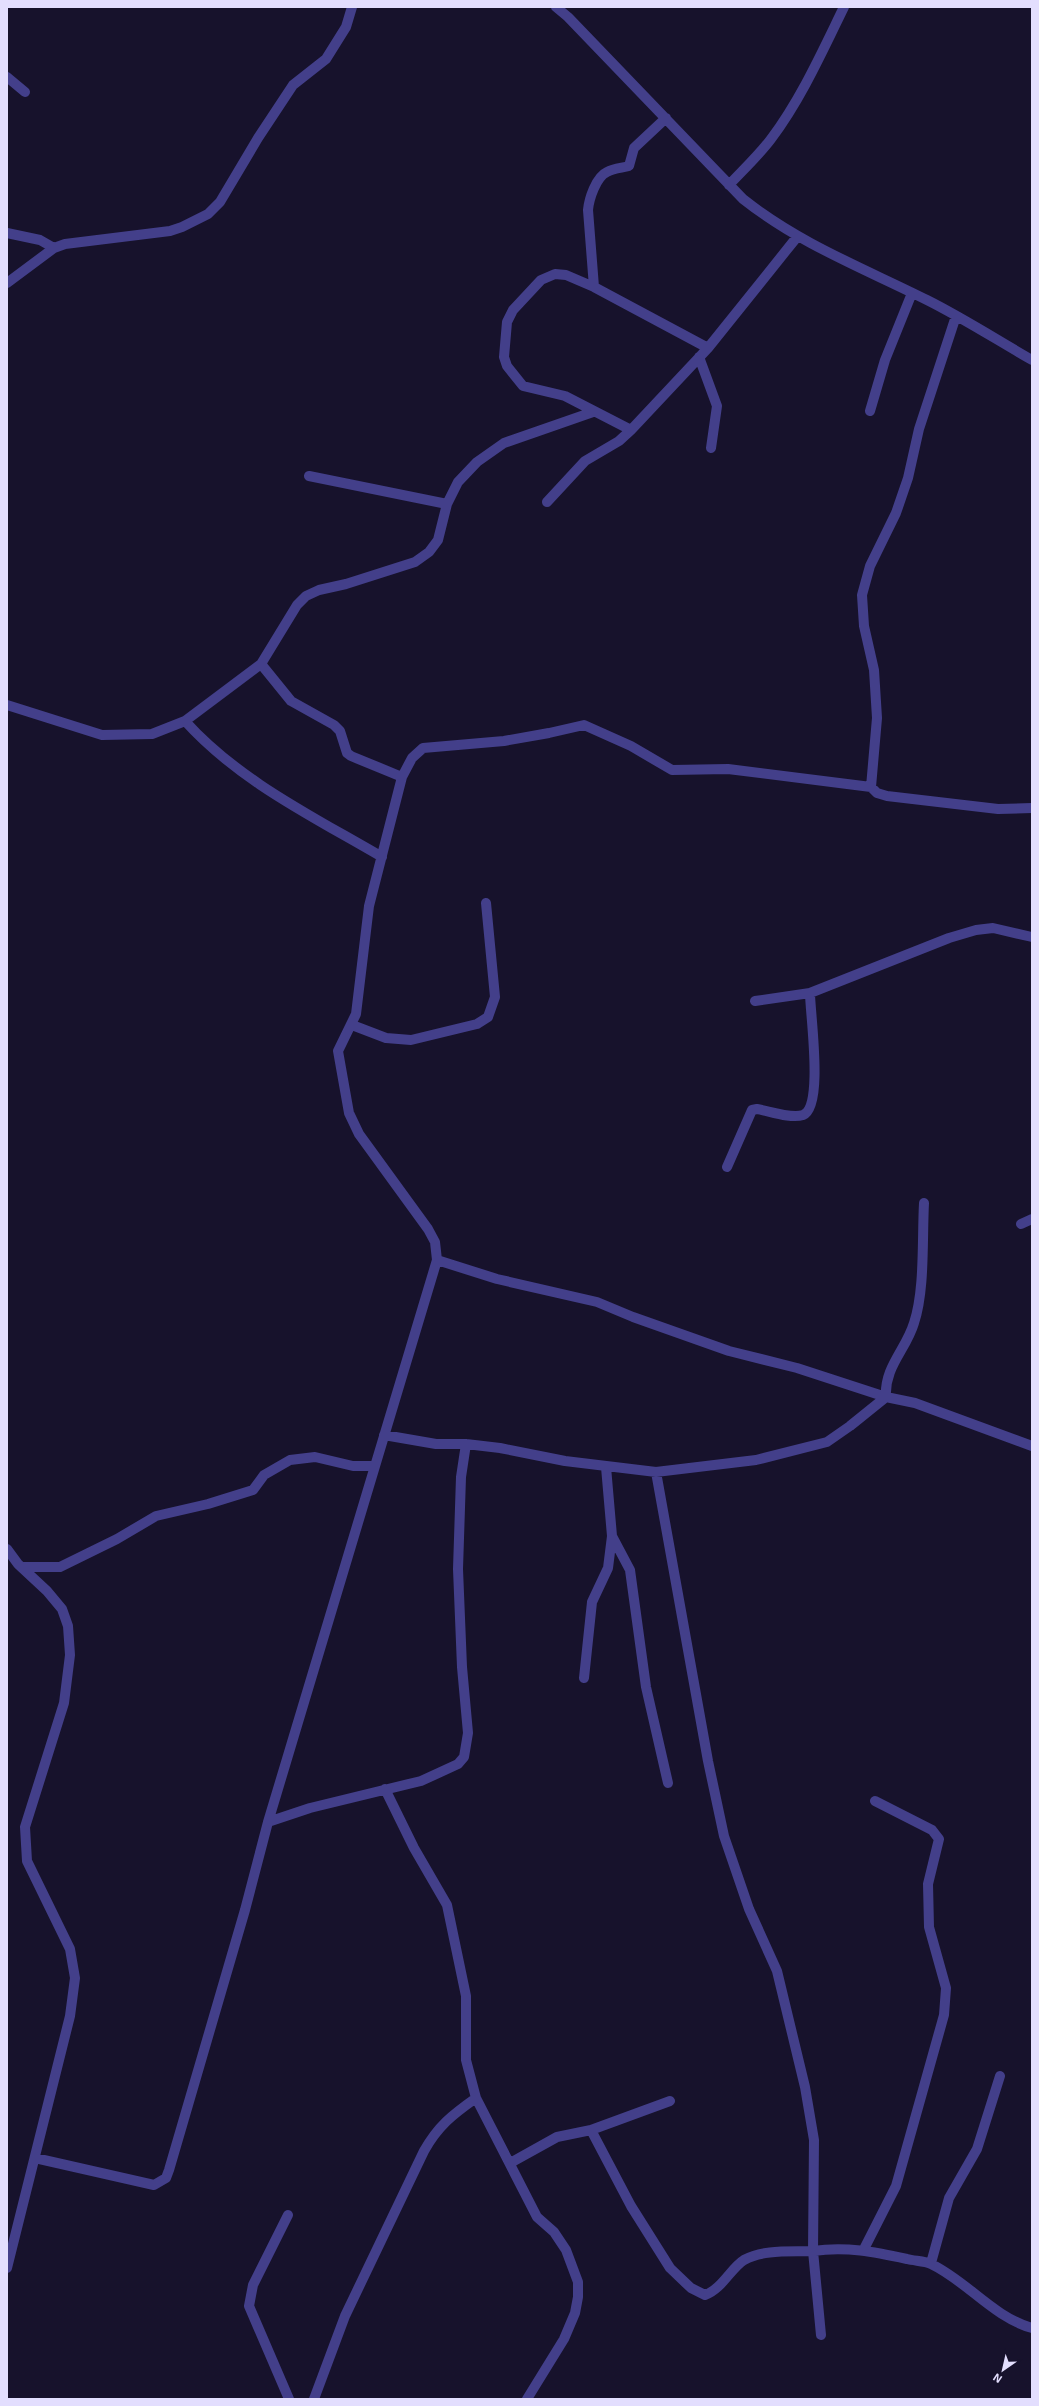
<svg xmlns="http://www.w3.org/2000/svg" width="1039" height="2406" font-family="'Exo 2',sans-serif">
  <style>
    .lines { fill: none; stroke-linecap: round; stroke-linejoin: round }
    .street { stroke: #433f8a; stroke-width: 10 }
  </style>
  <rect width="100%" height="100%" fill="#17122c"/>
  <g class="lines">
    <path class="street" d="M556 7 568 17 743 199C800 244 863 268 927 300 963 318 997 340 1032 360
      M7 77 25 92
      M729 185C743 170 759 155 771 139 801 99 822 52 844 7
      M7 233 40 240 54 248
      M7 283 54 248 65 244 170 231 182 227 208 214 220 202 258 138 293 85 326 59 346 27 352 7
      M594 287 588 210C589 199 596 177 607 172 614 168 622 168 629 166L634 148 666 118
      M699 357 717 406 711 448
      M870 411 885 360 912 293
      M631 430 565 396 523 386 507 366 504 357 507 322 513 310 541 280 555 274 566 275 594 287 708 348
      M309 476 447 504
      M547 502 585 461 619 441 631 430 708 348 797 237
      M261 664 291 701 334 725 340 731 347 753 351 756 402 777
      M7 705 102 735 152 734 185 721 261 664 297 605 306 596 319 590 346 584 415 562 429 552 438 540 447 504 458 482 477 462 504 443 593 412
      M185 721C239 781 314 817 382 857
      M871 787 877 718 874 670 864 626 862 595 870 566 896 513 908 478 919 429 956 316
      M755 1001 810 993 949 938 976 930 993 928 1032 937
      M352 1025 386 1038 411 1040 477 1024 488 1017 495 997 486 903
      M727 1167 752 1110 757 1109C769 1111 791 1119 803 1115 824 1107 810 1014 810 993
      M1021 1224 1032 1219
      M437 1260 497 1279 597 1302 633 1317 729 1351 797 1368 886 1397 915 1403 1032 1446
      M384 1435 436 1444H466L500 1448 565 1461 656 1472 756 1460 827 1442 850 1426 886 1397C884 1367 906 1350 914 1323 925 1290 922 1240 924 1203
      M656 1472 708 1761 724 1836 749 1909 777 1971 805 2087 814 2140 813 2251C846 2246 875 2252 907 2259 915 2261 925 2261 931 2264 967 2281 993 2317 1032 2328
      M612 1536 630 1570 646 1687 668 1783
      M7 1549 18 1564 47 1591 62 1609 68 1626 70 1655 64 1703 25 1827 27 1861 70 1949 75 1978 70 2016 7 2268
      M21 1567H60L117 1539 156 1516 208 1504 253 1490 264 1475 290 1460 315 1457 353 1466H375
      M584 1678 592 1602 608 1568 612 1536 606 1467
      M385 1789 414 1848 447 1905 466 1996V2060L476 2098 537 2217 554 2232 566 2250 578 2282V2297L575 2313 564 2339 527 2399
      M268 1822 310 1808 421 1781 458 1764 464 1757 468 1733 462 1667 458 1569 461 1477 466 1444
      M591 2130 670 2101
      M35 2158 154 2185 166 2178 169 2170 245 1910 268 1822 437 1260 435 1242 428 1229 359 1134 349 1113 338 1051 356 1014 369 906 402 777 412 758 423 748 504 741 549 733 584 725 631 746 672 770 728 769 871 787 877 793 887 796 998 809 1032 808
      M510 2163 557 2137 591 2130 631 2206 670 2268 691 2288 705 2295C722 2289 731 2268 744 2260 764 2249 791 2252 813 2251L821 2335
      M288 2215 253 2285 249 2306 289 2399
      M864 2249 896 2186 944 2015 946 1988 929 1927 928 1884 939 1839 932 1830 875 1801
      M931 2263 949 2198 977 2149 1000 2076
      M314 2399 345 2316 424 2151C438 2126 452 2115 476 2098"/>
  </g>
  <rect width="1039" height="2406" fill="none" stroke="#e3defe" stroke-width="16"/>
  <g transform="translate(1003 2370) rotate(214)" stroke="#17122c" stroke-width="3" paint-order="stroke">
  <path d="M0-3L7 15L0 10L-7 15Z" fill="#e3defe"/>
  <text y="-6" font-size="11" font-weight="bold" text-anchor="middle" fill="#e3defe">N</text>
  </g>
</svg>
